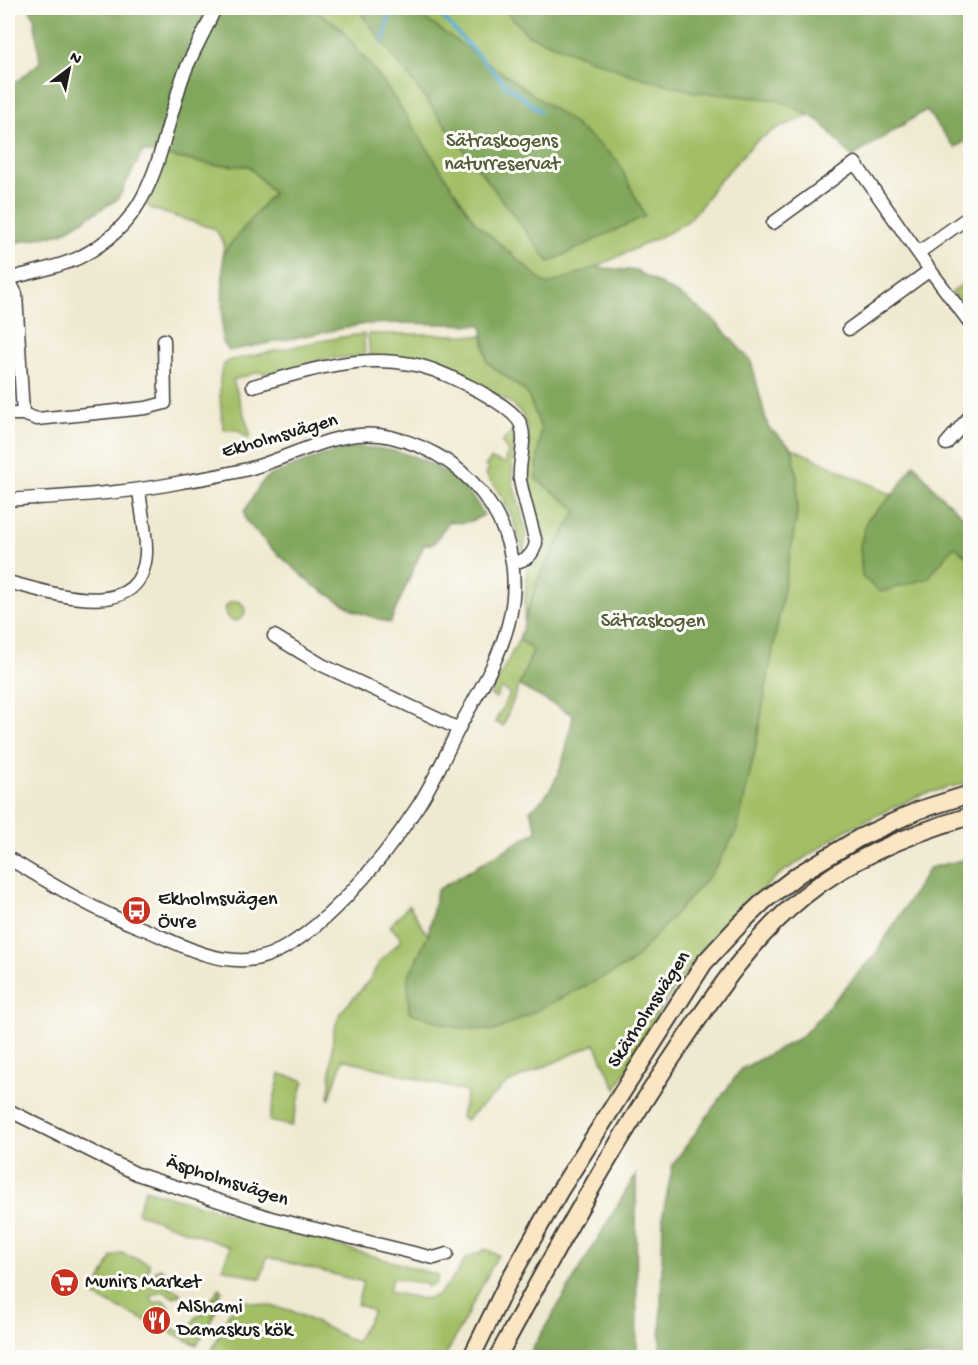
<svg xmlns="http://www.w3.org/2000/svg" width="978" height="1365" font-family="'Gochi Hand',sans-serif">
  <style>
    .green { fill: #a2bf66; stroke: #5f6e41; stroke-width: 1.5 }
    .forest { fill: #81a65b; stroke: #4e613c; stroke-width: 1.5 }
    .lines { fill: none; stroke-linecap: round; stroke-linejoin: round }
    .stream { stroke: #51a8cd; stroke-width: 4 }
    .minor-casing { stroke: #3c3b37; stroke-width: 15 }
    .secondary-casing { stroke: #3c3b37; stroke-width: 20 }
    .minor { stroke: #fff; stroke-width: 12 }
    .secondary { stroke: #fbe6c4; stroke-width: 16 }
    .labels { text-anchor: middle; dominant-baseline: central; stroke-width: 6; stroke-linejoin: round; paint-order: stroke }
    .park-label { font-size: 20px; fill: #525d3a; stroke: #fdfcf7 }
    .street-label { font-size: 20px; fill: #1c1c1c; stroke: #fdfcf7 }
    .poi-label { font-size: 20px; fill: #1c1c1c; stroke: #fdfcf7; text-anchor: start }
  </style>
  <rect width="100%" height="100%" fill="#fdfcf7"/>
  <filter id="ink" filterUnits="userSpaceOnUse"><feTurbulence type="fractalNoise" baseFrequency=".0167" numOctaves="2"/><feDisplacementMap in="SourceGraphic" scale="12" xChannelSelector="R" yChannelSelector="G"/><feConvolveMatrix kernelMatrix="1 2 1 2 8 2 1 2 1" color-interpolation-filters="sRGB"/></filter>
  <filter id="wash" filterUnits="userSpaceOnUse"><feTurbulence type="fractalNoise" baseFrequency=".008" numOctaves="4" result="noise"/><feDisplacementMap in="SourceGraphic" scale="24" xChannelSelector="R" yChannelSelector="G"/><feGaussianBlur stdDeviation="1.35" result="paint"/><feColorMatrix in="noise" values="0 0 0 0 0 0 0 0 0 0 0 0 0 0 0 0 0 1.4 0 .05"/><feComposite in="paint" operator="in"/></filter>
  <g filter="url(#wash)">
    <rect width="100%" height="100%" fill="#f0e9d1"/>
    <path class="green" d="M73 8H970L816 114 779 127 755 142 712 189 706 200 688 221 670 232 596 267 555 296Z
      M166 156 215 165 249 166 273 193 223 253 224 243 215 229 152 209 147 205Z
      M970 278V313L952 292Z
      M364 334 365 357 332 358 301 366 276 375 258 372 233 380 251 436 248 438 237 430H224C221 417 217 377 223 366 225 362 227 362 231 360 276 352 319 339 364 334Z
      M368 334H429L483 336 487 362 527 393 541 428 536 479 578 510 540 574 524 620 527 570 541 553 545 543C540 521 527 499 525 477 524 453 534 443 524 418 515 398 450 369 429 363 411 358 389 359 370 357Z
      M513 430C517 447 510 464 513 482 516 500 532 534 523 551 515 521 505 497 485 474L489 470 485 466 491 459 504 463 507 462 505 458 508 453 502 442Z
      M792 448 893 495 867 520 928 578 954 545 970 559V782L920 795 848 829 777 876 707 943 658 1012 616 1089 595 1044 506 1084 466 1120 461 1117 467 1092 343 1059 329 1100 333 1034 340 1013 368 982 380 961 402 939 390 926 409 905 428 935 408 978 737 830 755 750 797 514V477Z
      M225 611a10 10 0 1 1 20 0a10 10 0 1 1-20 0Z
      M519 639 533 651 503 726 495 722 510 694 501 688 496 698 490 695Z
      M280 1074 304 1080 292 1126 269 1121Z
      M145 1189 438 1275 436 1283 426 1287V1284L392 1278 389 1292 424 1299 438 1295 457 1273 465 1259 486 1249 498 1255 445 1357H383L369 1351 365 1358H310L304 1355 302 1358 219 1357 211 1353 229 1313 241 1300 290 1310 356 1342 373 1311 357 1304 363 1282 267 1257 261 1279 222 1268 230 1247 137 1213Z
      M121 1253 149 1263V1269L145 1274 154 1279 155 1271 160 1268 165 1272 169 1287 179 1292 181 1295 173 1297 162 1291 151 1296 154 1303 163 1300 170 1307 166 1320 168 1327C183 1333 189 1331 196 1317L202 1315 205 1307 201 1301 210 1302 219 1288 222 1291 214 1302 218 1307 197 1345 93 1296 112 1257Z"/>
    <path class="forest" d="M29 8H311L338 25 385 84 475 222 547 285 596 267 637 271 686 299 715 321 751 361 768 427 792 448 797 477V514L755 750 737 830 712 873 630 964 495 1031 454 1027 409 1012 408 978 428 935 437 890 537 831 530 810C561 789 566 750 573 715L519 686 533 651 519 639 540 574 577 510 536 479 541 428 527 393 487 362 482 325 401 323 365 324 229 351 222 341 223 253 273 193 249 166 215 165 143 151 118 199 62 233 8 244V82L19 80 40 62 34 17Z
      M357 8H412L417 13 571 121 617 160 645 216 549 262Z
      M503 8H970V138L955 148 926 110 852 157 820 121 779 100 695 92 632 75 528 35Z
      M357 447C408 448 458 467 484 515 471 522 463 525 449 521 445 529 439 534 435 543L424 545 390 623 355 611 313 585 269 546 246 521 244 512 260 485 269 476 324 455Z
      M914 464 937 492 970 522V559L954 546 928 578 880 592 862 577 860 547 867 520 893 495Z
      M970 858V1357H660L663 1213 673 1164 741 1069 801 1037 877 952 929 868Z
      M636 1174 637 1357H573L531 1351Z"/>
    <g class="lines">
      <path class="stream" d="M434 8 506 85 540 111
        M383 40 391 8"/>
    </g>
  </g>
  <g filter="url(#ink)">
    <g class="lines">
      <defs>
        <path id="minor" d="M773 223 855 163 930 270 970 323
          M918 253 970 216
          M8 278 16 294 23 414
          M8 279C28 273 65 266 82 256 145 223 155 172 173 109 177 98 179 85 184 74 193 51 206 30 215 8
          M849 329 930 270
          M253 386C305 371 356 354 411 364 435 368 457 380 479 391 491 398 516 412 521 425 527 443 518 462 520 480 524 501 531 522 536 543 532 557 527 559 513 563
          M8 414H23L37 419 146 408 165 403 164 340
          M946 444 970 416
          M8 500C66 496 124 494 182 482 206 478 231 474 255 467 298 454 344 426 391 437 477 457 532 537 508 625 498 662 477 694 459 728 446 754 434 781 418 806 387 854 308 956 247 960 212 962 183 946 151 932 137 926 122 921 108 914 73 898 40 877 8 858
          M8 582C49 592 141 626 146 554 147 537 141 509 139 490
          M274 636 322 665 459 729
          M8 1110 137 1174 271 1218 434 1258 447 1254"/>
        <path id="secondary" d="M471 1358 507 1284 559 1192 704 963 740 924 765 900 799 874 859 838 919 810 970 794
          M497 1358C554 1253 611 1148 678 1049 715 994 752 938 804 896 852 857 912 833 970 816"/>
      </defs>
      <use href="#minor" class="minor-casing"/>
      <use href="#secondary" class="secondary-casing"/>
      <use href="#minor" class="minor"/>
      <use href="#secondary" class="secondary"/>
    </g>
  </g>
  <defs>
    <symbol id="bus-disc" viewBox="-11 -11 22 22"><circle r="9.5" fill="#c8321e" stroke="#fdfcf7"/><path d="M-5-6H5V4H4V6H2V4H-2V6H-4V4H-5ZM-3.5-4V0h7V-4ZM-3.5 1.2v1.5H-2V1.2ZM2 1.2v1.5H3.5V1.2Z" fill="#fff"/></symbol>
    <symbol id="supermarket-disc" viewBox="-11 -11 22 22"><circle r="9.5" fill="#c8321e" stroke="#fdfcf7"/><path d="M-6-5.5h2.5l.6 2H6L4.5 2H-2.5L-4.4-4H-6ZM-1.5 3.2a1.3 1.3 0 1 0 .1 0ZM3 3.2a1.3 1.3 0 1 0 .1 0Z" fill="#fff"/></symbol>
    <symbol id="restaurant-disc" viewBox="-11 -11 22 22"><circle r="9.5" fill="#c8321e" stroke="#fdfcf7"/><path d="M-5-6h1v4h1v-4h1v4h1v-4h1v5L-1.5 .5V6h-2V.5L-5-1ZM5-6V6H3V1.5H1.5Q1.5-4 5-6Z" fill="#fff"/></symbol>
  </defs>
  <g fill-rule="evenodd">
    <use href="#bus-disc" x="120" y="894" width="33" height="33"/>
    <use href="#supermarket-disc" x="48" y="1266" width="33" height="33"/>
    <use href="#restaurant-disc" x="140" y="1304" width="33" height="33"/>
  </g>
  <g class="labels">
    <g class="park-label">
      <text x="502" y="142">Sätraskogens<tspan x="502" dy="23">naturreservat</tspan></text>
      <text x="653" y="622">Sätraskogen</text>
    </g>
    <g class="street-label">
      <text transform="translate(280 437) rotate(-16)">Ekholmsvägen</text>
      <text transform="translate(650 1010) rotate(-57)">Skärholmsvägen</text>
      <text transform="translate(227 1182) rotate(18)">Äspholmsvägen</text>
    </g>
    <g class="poi-label">
      <text x="158" y="900">Ekholmsvägen<tspan x="158" dy="23">Övre</tspan></text>
      <text x="85" y="1283">Munirs Market</text>
      <text x="177" y="1308">AlShami<tspan x="177" dy="23">Damaskus kök</tspan></text>
    </g>
  </g>
  <rect width="978" height="1365" fill="none" stroke="#fdfcf7" stroke-width="30"/>
  <g transform="translate(69 69) rotate(32)" stroke="#fdfcf7" stroke-width="4.5" paint-order="stroke">
  <path d="M0-4.5L10 22L0 15L-10 22Z" fill="#1c1c1c"/>
  <text y="-9" font-size="16" font-weight="bold" text-anchor="middle" fill="#1c1c1c">N</text>
  </g>
</svg>
